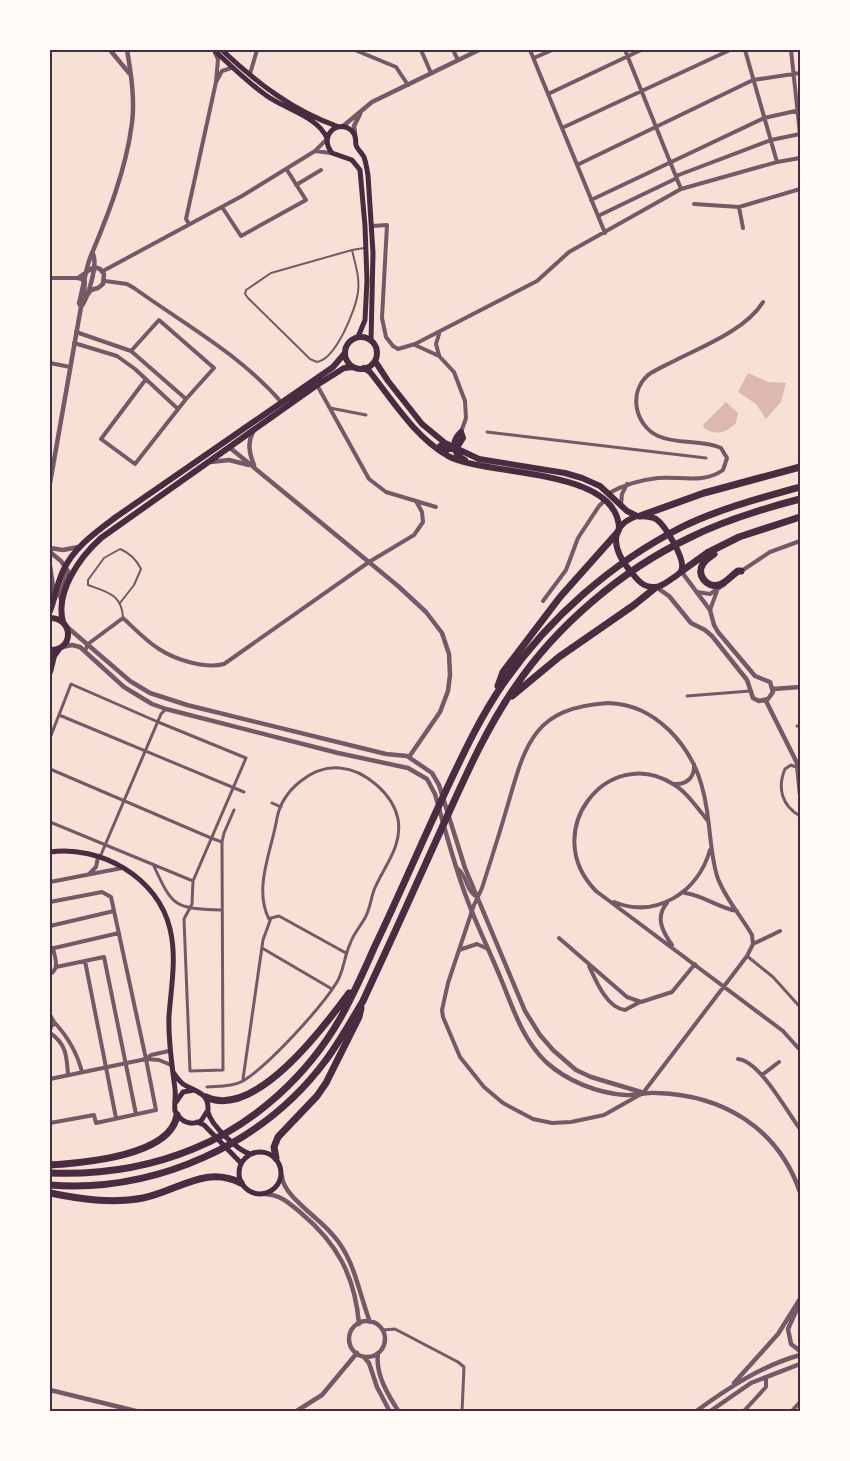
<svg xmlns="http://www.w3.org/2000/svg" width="850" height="1461" font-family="'IBM Plex Sans',sans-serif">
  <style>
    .water { fill: #dcb8b0 }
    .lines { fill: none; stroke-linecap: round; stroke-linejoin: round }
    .service { stroke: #755966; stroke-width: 2 }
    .pedestrian { stroke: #755966; stroke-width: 3 }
    .minor { stroke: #755966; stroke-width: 4 }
    .tertiary { stroke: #755966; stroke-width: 4.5 }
    .secondary { stroke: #4a2c40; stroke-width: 5 }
    .primary { stroke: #4a2c40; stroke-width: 6 }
    .motorway { stroke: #4a2c40; stroke-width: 7 }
    .neatline { fill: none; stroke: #4a2c40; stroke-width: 2 }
  </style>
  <rect width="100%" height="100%" fill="#f7e1d7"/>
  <path class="water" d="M748 373 768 382 786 383 781 402 766 419 756 404 738 392Z
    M726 402 738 413 736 423C727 432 718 436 705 429L703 425Z"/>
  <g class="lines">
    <path class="service" d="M352 250C355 264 360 277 358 292 356 309 336 359 317 362L310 359 248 298 245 294 246 290 271 273 352 250 364 248
      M120 603 134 585 141 569C136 559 130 553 120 549L104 558 88 580V585C107 592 122 594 123 618"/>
    <path class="pedestrian" d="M330 408 366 415
      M487 432 706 458
      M687 696 750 691
      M59 715 244 792
      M797 726H800
      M50 738 71 684 158 722 246 758 193 881 192 904 184 919 190 1071 223 1070 222 842 211 838 50 769
      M800 764V762
      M796 767 791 765 785 769C777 788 782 806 800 816
      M272 803 281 807
      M50 822 193 881
      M222 842 224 833 234 810
      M100 857 161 714 166 709
      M153 864C173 908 174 908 222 910
      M262 948 332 989
      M747 956 773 977 800 1007
      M243 1079 263 940 271 918 279 916 346 953
      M207 1087C219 1086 232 1087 243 1081 269 1065 321 1008 337 982 344 970 344 957 350 944 353 934 361 926 366 916 370 908 371 899 374 890 384 866 403 846 398 819 393 794 365 770 340 768 312 765 282 791 277 818 272 850 253 888 269 919
      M383 1330 395 1329 458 1362 464 1367 462 1412"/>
    <path class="minor" d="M355 50 396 67 408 85
      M421 50 431 73
      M453 50 458 60
      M530 50 605 233
      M625 50 681 189
      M745 50 777 162
      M791 50 800 134
      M534 58 552 50
      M250 74 257 50
      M216 82 222 71 231 68
      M548 94 641 50
      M562 128 730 50
      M315 151 331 153
      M577 165 753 80 800 73
      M676 176 771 140 800 134
      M296 185 321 170
      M591 200 764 118 800 110
      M694 204 739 207 800 189
      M222 207 241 236 306 200 287 170
      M739 207 743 228
      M598 216 677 178
      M189 224 186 219 216 82 218 59 215 53
      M372 226 387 225 382 318 386 337 393 346 398 349 415 344 537 281 569 252 681 189 777 162 800 158
      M103 271 242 196 315 151 326 140
      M50 278H78L85 281 84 300
      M105 281 127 284 134 288C184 324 241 355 282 403
      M76 332 131 351 186 399
      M74 343 117 356 135 369 178 409
      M415 345 439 356 454 372 465 401 466 418 461 432
      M131 351 159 320 214 368 186 399 135 464 101 439 146 379
      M439 355 436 344 439 334
      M50 363 70 367
      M317 385 369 479 386 492 436 507
      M609 493C625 484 640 480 658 478 680 476 704 484 723 470L727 458 721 448C702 439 678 445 658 436 635 425 628 393 648 375 655 370 664 366 672 362 701 347 746 330 763 302
      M621 505 622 494 627 484
      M740 572 770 552 800 541
      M697 592 710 594 725 584
      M543 601 566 570 578 538 599 506 605 500
      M710 610 717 591
      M85 651 88 644 123 618C134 628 146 641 159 649 176 660 205 669 224 664L369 562 414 535 423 522 422 512 417 503
      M608 703C633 704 651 713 669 730 697 758 705 788 709 826 711 843 712 859 717 876 724 897 741 916 752 935L753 944 747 956 643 1093 604 1115 571 1122 552 1123 533 1119 503 1103 484 1087 460 1057 443 1017 442 1010 448 983 474 905 482 888C491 860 500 832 508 804 526 741 535 708 608 703Z
      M674 784C687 785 695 777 694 764
      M708 821C698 809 687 792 673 784 608 743 538 832 596 891L783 1031 800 1050
      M457 868C468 876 465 890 477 897
      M89 874 96 867 98 857
      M50 882 122 868
      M685 893C703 895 718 908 737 911
      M50 902 102 892 111 897 146 1059 156 1110 96 1123 94 1115 50 1123
      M614 902C657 919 698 892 710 850
      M667 903C655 917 662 931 672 945
      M50 926 114 911
      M559 938 627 997 641 1002 672 992 695 964
      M753 944 780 931
      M50 949 119 933
      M459 950 477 944 488 949
      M85 961 116 1118
      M589 966C596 981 607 1008 625 1010L640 1002
      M56 967 104 957 136 1114
      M50 974C60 969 55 958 53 948
      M50 1015 54 1022 50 1029
      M54 1022C68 1037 77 1052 82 1072
      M50 1033C66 1043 67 1057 68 1075
      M147 1059 159 1060 171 1065
      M738 1059C760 1061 787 1112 800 1129
      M762 1075 779 1062
      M50 1079 146 1059 151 1055 169 1051
      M743 1412 766 1387V1377
      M791 1412 800 1402"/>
    <path class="tertiary" d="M110 50 129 73
      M342 127 372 102 479 50
      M355 134 354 126 360 114
      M78 278 94 267 100 269 104 274 103 284 98 288 91 290 86 297
      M81 307C88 298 98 265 93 254
      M229 447 398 586 426 612 442 633 449 654 450 675 448 691 440 712 409 757
      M211 462 229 460 249 465
      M254 465C249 453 247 442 254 430
      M50 483 81 307 79 303C83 289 85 272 90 258 108 215 126 170 132 123 135 99 131 73 127 50
      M50 548 63 550 78 547
      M50 552 61 561 68 571 60 596 62 602
      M50 566 54 593
      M656 587 669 596 691 623 705 630 712 636 747 680 753 698 759 701 768 699 773 692 770 682 755 676 718 632 714 625 710 610 681 571
      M66 626 130 681 150 693 187 705 386 754 407 756 432 773 439 785 465 868 525 1011 540 1035 553 1050 576 1070 591 1077 641 1092
      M62 647 72 645 80 647 124 687 152 704 166 709 338 753 408 768 427 779 435 794C445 829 454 865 467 899 477 926 490 952 501 979 513 1008 522 1039 546 1062 567 1081 597 1093 625 1095 635 1096 646 1092 657 1093 723 1095 778 1128 800 1192
      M773 689 800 687
      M766 701 797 763 800 794
      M282 1176C282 1195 319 1218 332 1234 355 1259 358 1291 370 1322
      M265 1194C281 1195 289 1203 301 1213 337 1243 355 1276 359 1324
      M800 1302 788 1329 791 1344 800 1351
      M349 1339a18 18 0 1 1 36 0a18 18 0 1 1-36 0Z
      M378 1353C375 1374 388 1395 399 1412
      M364 1357 369 1363 377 1387 390 1412
      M734 1383 778 1334 800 1299
      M50 1390 140 1412
      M295 1412 322 1395 357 1353
      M695 1412C728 1388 761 1366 800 1355
      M709 1412 751 1383 800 1364"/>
    <path class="secondary" d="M214 50C231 66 247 82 267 96 285 109 317 116 327 138
      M222 50C257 83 293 111 339 127
      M358 337 365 320 367 280 365 226 360 170 352 160 332 153C318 136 338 118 352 131 357 136 355 139 356 145 357 149 362 153 364 157 366 163 367 169 368 175L373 253 371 341
      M50 852C100 845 158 877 170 929 177 957 171 988 169 1016 168 1041 172 1064 175 1089 176 1096 174 1104 175 1111 181 1122 190 1126 201 1121L208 1110C209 1092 195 1092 183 1084 179 1081 176 1076 173 1072
      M176 1102 183 1092 194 1090
      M208 1112C211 1125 237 1150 250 1154
      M197 1122 204 1125 241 1163
      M239 1173a21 21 0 1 1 42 0a21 21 0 1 1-42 0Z"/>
    <path class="primary" d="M345 353a16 16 0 1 1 32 0a16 16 0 1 1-32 0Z
      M375 361 388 381 422 424 445 443 479 459 565 473 582 478 600 486 627 511 637 516
      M364 368 370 372C393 401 415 437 448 456 487 477 620 467 619 530
      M461 432C451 441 452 454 465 460
      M440 446 447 450 458 446 463 438 461 432
      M637 516C644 516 650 516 656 519 665 525 684 557 682 568 682 573 677 575 673 578 667 582 660 588 653 587 642 587 637 579 631 572 614 552 606 527 637 516Z
      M50 611C55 598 57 584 63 571 73 548 96 532 116 517L333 367 345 353
      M50 618C74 618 74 651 50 650
      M63 622C55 592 79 558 101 538L317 385 344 368 353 367
      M50 672 54 656 59 649"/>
    <path class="motorway" d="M640 516 704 493 800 467
      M714 554C710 557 705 560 703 564 696 574 706 588 719 585 726 583 732 575 738 571H741
      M682 571 707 553 739 537 800 517
      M498 686 503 672 560 597 617 533
      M512 696 559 657 634 605 655 588
      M206 1097C255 1120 324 1027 349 993
      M276 1158 274 1147 278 1137 317 1096 326 1083 359 1017 361 1008
      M50 1165C83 1163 171 1156 177 1115
      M50 1173C100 1175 147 1168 193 1149 255 1124 308 1075 341 1017 353 995 364 971 374 948 400 894 423 839 449 784 465 750 481 716 503 684 548 619 611 563 682 527 719 509 760 498 800 487
      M50 1185C155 1193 263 1145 326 1060 340 1041 351 1021 363 1001 389 945 415 888 440 832 463 782 484 732 515 687 557 625 622 570 689 538 725 520 762 509 800 499
      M50 1193C80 1199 112 1204 143 1198 178 1191 205 1165 241 1183"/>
  </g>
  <rect width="850" height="1461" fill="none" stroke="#fffaf5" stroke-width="102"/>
  <rect x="51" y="51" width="748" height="1359" class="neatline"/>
</svg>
